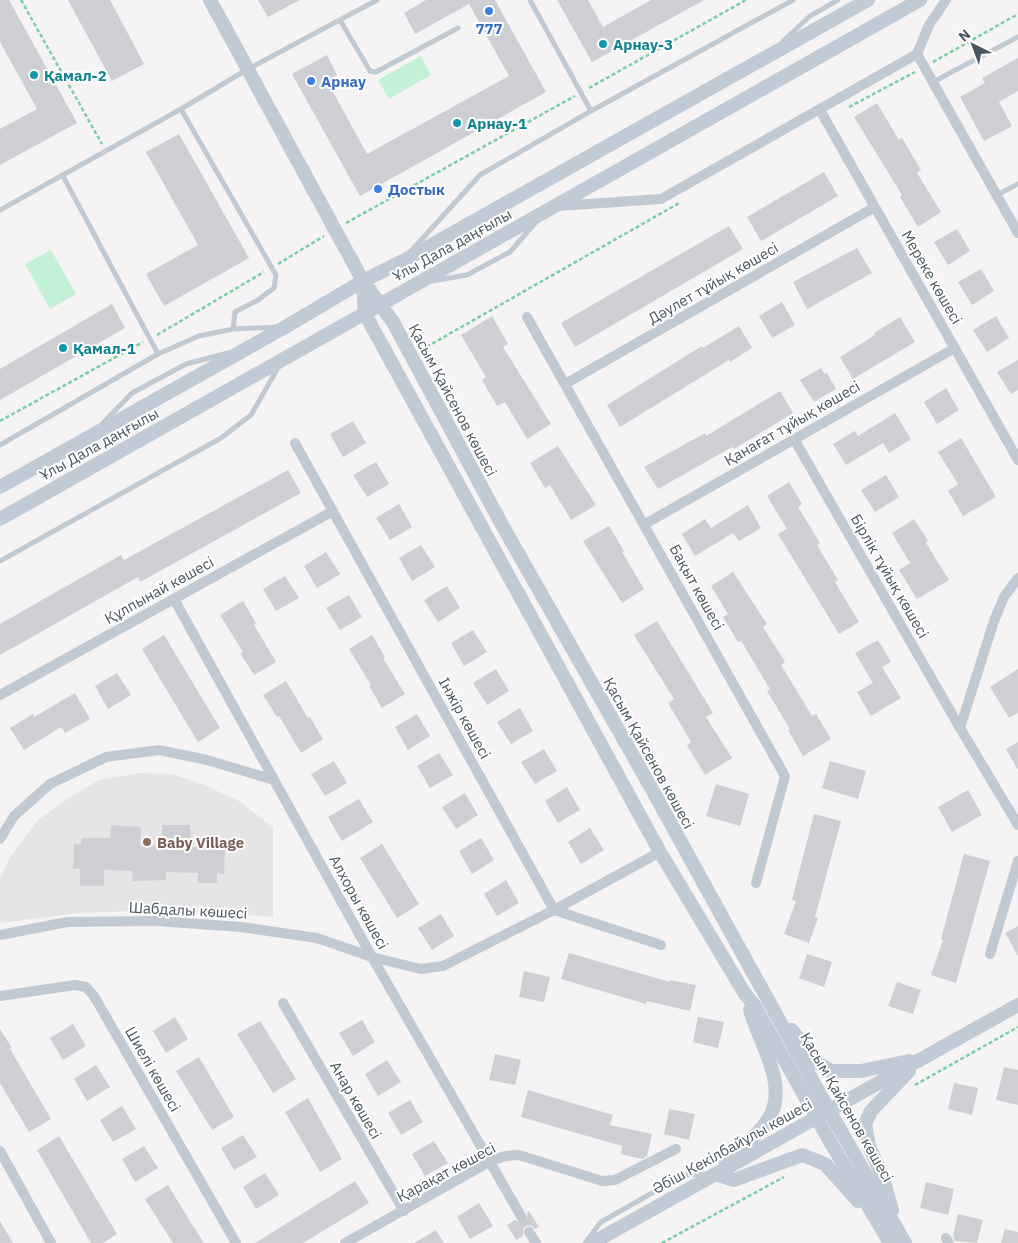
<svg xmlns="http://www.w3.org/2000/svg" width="1018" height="1243" font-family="'IBM Plex Sans',sans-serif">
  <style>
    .education { fill: #e6e4e5 }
    .green { fill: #c3f1d5 }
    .building { fill: #cdcfd5 }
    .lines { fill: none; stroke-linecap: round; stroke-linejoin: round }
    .street-tunnel { stroke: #caccce; stroke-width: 10; stroke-dasharray: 10 5; stroke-linecap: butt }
    .path { stroke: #7ad0a6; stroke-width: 2.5; stroke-dasharray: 4 2.5; stroke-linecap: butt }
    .lane { stroke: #c1cad2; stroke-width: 5 }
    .street { stroke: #c1cad2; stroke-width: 10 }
    .secondary { stroke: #c1cbd6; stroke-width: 14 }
    .shop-dot { fill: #3f7fe0; stroke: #fff; stroke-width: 2 }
    .culture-dot { fill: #0f9aa8; stroke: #fff; stroke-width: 2 }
    .education-dot { fill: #8d6e63; stroke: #fff; stroke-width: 2 }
    .labels { text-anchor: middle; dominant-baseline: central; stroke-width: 4; stroke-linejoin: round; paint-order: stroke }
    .shop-label { font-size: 15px; font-weight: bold; fill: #366cbe; stroke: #fff; text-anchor: start }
    .culture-label { font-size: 15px; font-weight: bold; fill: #0d838f; stroke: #fff; text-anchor: start }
    .street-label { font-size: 15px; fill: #4a5661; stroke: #fff }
    .education-label { font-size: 15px; font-weight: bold; fill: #785e54; stroke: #fff; text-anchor: start }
  </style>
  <rect width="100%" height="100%" fill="#f5f3f3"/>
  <path class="education" d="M140 773 172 774 202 784 239 801 273 827V917L168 910 79 913 0 923V879L10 857 38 820 67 799 99 780Z"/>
  <path class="green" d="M421 56 431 75 389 99 378 80Z
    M51 250 76 294 50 309 25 264Z"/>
  <path class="building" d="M0 0H9L77 123 0 165V129L37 109 0 42Z
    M68 0H110L144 64 112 81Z
    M258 0H300L268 17Z
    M426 0H495L546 92 360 196 292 74 327 55 337 75 327 81 367 154 509 76 469 4 415 34 404 13Z
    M557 0H588L603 27 651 0H704L592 62Z
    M1018 58V91L999 102 1012 126 984 141 960 97 985 83 982 78Z
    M877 103 899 140 902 138 921 170 917 173 941 212 918 227 900 197 902 195 854 117Z
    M179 134 249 258 164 306 146 274 198 245 146 152Z
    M824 172 838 196 761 241 747 217Z
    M729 226 743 249 575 347 561 323Z
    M957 229 970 251 948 265 934 242Z
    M857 248 872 273 807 309 793 282Z
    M981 269 994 291 972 305 958 282Z
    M782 302 795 325 772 338 759 316Z
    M112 304 125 328 0 400V369Z
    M492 316 508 344 503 347 551 424 527 439 505 402 497 406 482 380 486 377 461 335Z
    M996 316 1009 338 987 352 973 330Z
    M900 317 915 342 853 379 840 357 875 335 874 333Z
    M739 326 752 348 730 362 729 360 620 427 607 405 702 346 703 348Z
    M1018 360V390L1011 394 997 372Z
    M821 368 825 374 827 373 836 389 814 402 800 380Z
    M946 388 959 410 937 424 924 402Z
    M780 391 793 413 734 449 732 447 658 489 644 467 705 433 706 436Z
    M895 413 911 439 889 453 883 443 846 465 833 444 855 431 858 436Z
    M353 421 366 443 343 457 330 434Z
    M961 438 996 497 963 516 948 491 958 484 938 452Z
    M558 446 596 505 571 520 550 485 545 488 530 463Z
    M376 462 389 484 367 497 353 475Z
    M288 470 301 493 140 582 138 577 0 655V624L121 555 124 560Z
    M886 475 899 497 875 512 861 490Z
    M789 482 802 504 798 507 820 543 817 545 838 580 835 582 859 622 839 634 778 534 787 529 767 496Z
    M399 504 412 527 390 540 376 518Z
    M748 505 761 528 739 541 733 533 695 556 682 534 705 519 711 528Z
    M914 519 928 541 926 543 949 580 917 599 899 570 910 563 892 533Z
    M609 526 624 551 622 552 644 589 622 603 583 541Z
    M421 545 435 567 412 581 399 558Z
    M326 552 340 574 317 588 304 566Z
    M733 572 767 624 763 627 785 662 781 665 812 716 816 714 831 739 803 756 788 730 790 729 767 691 770 689 741 641 738 642 723 617 728 614 711 586Z
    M285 576 299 598 276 611 263 589Z
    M447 586 460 608 438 622 424 600Z
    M349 595 362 617 340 630 326 608Z
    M243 601 256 623 254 625 276 662 254 675 240 653 243 652 220 615Z
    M657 621 713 713 706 717 732 758 705 775 687 745 691 742 668 703 674 699 634 635Z
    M473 630 487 652 464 666 451 643Z
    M164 635 220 728 198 742 142 649Z
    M372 635 385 657 383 658 405 694 382 708 369 686 371 685 349 649Z
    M878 640 891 662 882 667 901 698 871 716 857 692 873 683 855 653Z
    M496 669 509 691 487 705 473 683Z
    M1018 669V713L1009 718 990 687Z
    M117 673 131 695 108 709 95 686Z
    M286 681 308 718 310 717 323 739 301 753 279 716 277 717 263 695Z
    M75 693 90 719 65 733 61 727 24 750 10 728 33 714 34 717Z
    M520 708 533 731 511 744 497 722Z
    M417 714 430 736 408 750 395 727Z
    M1018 742V770L1006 749Z
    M544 749 557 771 535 784 521 762Z
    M439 753 453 775 430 788 417 766Z
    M334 761 347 783 325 796 311 774Z
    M830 761 866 771 858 799 822 788Z
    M716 784 749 794 740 826 706 816Z
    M567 787 580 810 558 823 545 801Z
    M968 790 982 815 952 832 938 807Z
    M465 793 478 815 456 829 442 807Z
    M359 799 373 822 342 841 328 817Z
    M814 814 841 821 815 917 818 918 809 943 784 934 796 901 792 900Z
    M111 825 141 827 140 846H162V825H190L191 847 225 848 224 874 217 873V883H198V873L166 872V880L133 881 132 871 104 870V886H80V869H73L74 844H81V838H110Z
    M590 828 604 850 581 864 568 842Z
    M481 838 494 860 472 874 459 851Z
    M382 844 419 904 397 918 360 858Z
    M964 854 990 861 956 983 931 975 943 940 941 939Z
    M506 880 519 903 497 916 484 894Z
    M441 914 454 936 432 950 418 928Z
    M1018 926V956L1005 933Z
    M569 953 670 982V980L696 985 690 1011 647 1001 646 1004 561 979Z
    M807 954 832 962 824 987 799 978Z
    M524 971 550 977 544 1002 519 997Z
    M897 982 921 990 913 1014 888 1006Z
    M175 1017 188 1039 166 1053 153 1031Z
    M698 1017 724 1022 718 1048 693 1042Z
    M362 1020 375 1042 353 1056 339 1033Z
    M260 1021 296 1079 273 1093 237 1034Z
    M73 1024 86 1046 63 1060 50 1038Z
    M0 1029 12 1048 10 1049 51 1119 29 1132 0 1083Z
    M495 1054 521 1060 515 1085 489 1080Z
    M199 1057 234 1117 212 1130 176 1071Z
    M387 1060 401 1082 378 1096 365 1074Z
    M96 1065 110 1087 87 1101 74 1079Z
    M1004 1067 1018 1070V1105L996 1100Z
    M954 1083 978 1088 972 1115 948 1109Z
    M528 1090 613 1115 610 1125 652 1134 647 1156 642 1159 621 1154 622 1146 521 1117Z
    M308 1098 342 1159 320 1172 285 1112Z
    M410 1100 423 1122 401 1135 388 1113Z
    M122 1106 136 1129 113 1142 100 1120Z
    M669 1109 695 1114 689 1140 664 1134Z
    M243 1135 257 1157 234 1170 221 1148Z
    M59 1136 117 1234 103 1243H91L37 1150Z
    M434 1141 448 1163 425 1176 412 1154Z
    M144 1146 158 1168 135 1182 122 1159Z
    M265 1173 279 1195 256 1209 243 1187Z
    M355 1181 369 1203 303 1243H255Z
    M926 1182 954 1189 948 1215 920 1208Z
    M168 1185 191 1223 204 1243H173L145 1199Z
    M479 1203 493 1226 470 1239 457 1217Z
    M529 1211 539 1227 535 1229 532 1226H526L523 1229V1236L516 1240 507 1225 515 1220 520 1223 525 1222 528 1216 527 1213Z
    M958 1214 983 1220 977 1243 955 1241 953 1236Z
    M0 1221 13 1243H0Z
    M1005 1229 1018 1232V1243H1001Z
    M436 1230 444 1243H414Z"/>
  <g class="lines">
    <path class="street-tunnel" d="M521 1216 529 1232"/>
    <path class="path" d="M21 0 102 144
      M933 62 1018 14
      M589 88 746 0
      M849 107 915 72
      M346 223 575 96
      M278 264 324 236
      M157 335 264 272
      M421 350 681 202
      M0 421 143 342
      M915 1085 1018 1027
      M662 1243 784 1177"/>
    <path class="lane" d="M530 0 591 111
      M340 20 370 71 376 72 458 28
      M783 41 810 16 838 0
      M933 82 1018 37
      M181 109 276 275 274 288 258 300 235 312 233 329
      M63 176 158 354
      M997 195 1018 184
      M0 210 181 109 248 69 377 0
      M412 250 480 175 591 111 793 0
      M432 281 467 275 510 252 536 222
      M103 423 132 393 186 364 228 353
      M0 445 158 354 199 336 233 329 277 327
      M0 561 221 438 251 415 279 366
      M585 1243 601 1222 684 1175 707 1174"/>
    <path class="street" d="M917 54 1018 233
      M820 110 1018 460
      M558 206 661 199 917 54 929 25 946 0
      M527 317 785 776 756 883
      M565 384 875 207
      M794 439 960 728 1018 825
      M295 443 554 910 661 945
      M645 524 955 348
      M174 599 372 957 521 1216
      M0 695 333 511
      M960 728 994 621 1004 597 1018 578
      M0 839 14 816 50 784 106 757 159 750 207 760 274 780
      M0 935 67 922 156 921 241 927 317 938 372 957 421 969 443 966 554 910 660 852
      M990 954 1018 861
      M0 996 75 985 86 987 94 996 236 1243
      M283 1003 404 1211
      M0 1151 51 1243
      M529 1232 536 1243
      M946 1238 949 1243
      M345 1243 491 1161 505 1156 519 1155 602 1181 615 1180 676 1149"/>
    <path class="secondary" d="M210 0 363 281 393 322 501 523 649 784 822 1098 905 1243
      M363 281 365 314 660 852 745 994 754 1005 832 1145 890 1243
      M0 487 287 326 363 281 401 262 868 0
      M0 519 920 0
      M792 1030 815 1061 831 1071H861L909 1061
      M726 1163C739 1151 758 1135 767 1121 791 1088 759 1043 750 1010
      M715 1174 734 1180 802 1155 825 1164 858 1201
      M892 1210 882 1175 869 1146 865 1124 871 1111 909 1071
      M592 1243 1018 1005"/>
  </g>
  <g class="shop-dot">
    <circle cx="489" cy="11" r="5"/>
    <circle cx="311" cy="81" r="5"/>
    <circle cx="378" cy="189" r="5"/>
  </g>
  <g class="culture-dot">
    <circle cx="603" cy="44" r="5"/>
    <circle cx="34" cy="75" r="5"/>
    <circle cx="457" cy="123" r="5"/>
    <circle cx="63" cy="348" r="5"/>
  </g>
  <circle class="education-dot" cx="147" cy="842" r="5"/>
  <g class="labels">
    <g class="shop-label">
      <text x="489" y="28" text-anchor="middle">777</text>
      <text x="321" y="81">Арнау</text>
      <text x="388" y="189">Достык</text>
    </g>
    <g class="culture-label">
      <text x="613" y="44">Арнау-3</text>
      <text x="44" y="75">Қамал-2</text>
      <text x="467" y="123">Арнау-1</text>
      <text x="73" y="348">Қамал-1</text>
    </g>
    <g class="street-label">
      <text transform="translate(452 245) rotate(-29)">Ұлы Дала даңғылы</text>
      <text transform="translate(932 277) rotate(60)">Мереке көшесі</text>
      <text transform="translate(713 283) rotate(-30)">Дәулет тұйық көшесі</text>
      <text transform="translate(453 400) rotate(62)">Қасым Қайсенов көшесі</text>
      <text transform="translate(792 423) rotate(-30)">Қанағат тұйық көшесі</text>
      <text transform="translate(99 444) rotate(-29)">Ұлы Дала даңғылы</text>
      <text transform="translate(890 576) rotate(60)">Бірлік тұйық көшесі</text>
      <text transform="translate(697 587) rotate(61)">Бақыт көшесі</text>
      <text transform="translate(159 590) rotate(-29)">Құлпынай көшесі</text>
      <text transform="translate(465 718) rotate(61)">Інжір көшесі</text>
      <text transform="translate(649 753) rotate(61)">Қасым Қайсенов көшесі</text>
      <text transform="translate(359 902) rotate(61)">Алхоры көшесі</text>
      <text transform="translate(188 910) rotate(3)">Шабдалы көшесі</text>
      <text transform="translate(153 1069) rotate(60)">Шиелі көшесі</text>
      <text transform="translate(356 1100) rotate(60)">Анар көшесі</text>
      <text transform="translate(847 1107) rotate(60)">Қасым Қайсенов көшесі</text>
      <text transform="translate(732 1146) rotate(-29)">Әбіш Кекілбайұлы көшесі</text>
      <text transform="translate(446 1172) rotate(-28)">Қарақат көшесі</text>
    </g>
    <g class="education-label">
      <text x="157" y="842">Baby Village</text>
    </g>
  </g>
  <g transform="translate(973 45) rotate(318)" stroke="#ffffff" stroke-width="4" paint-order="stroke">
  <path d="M0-4L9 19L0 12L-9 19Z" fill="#4a5661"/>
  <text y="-8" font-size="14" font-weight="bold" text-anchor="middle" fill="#4a5661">N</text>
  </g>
</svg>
